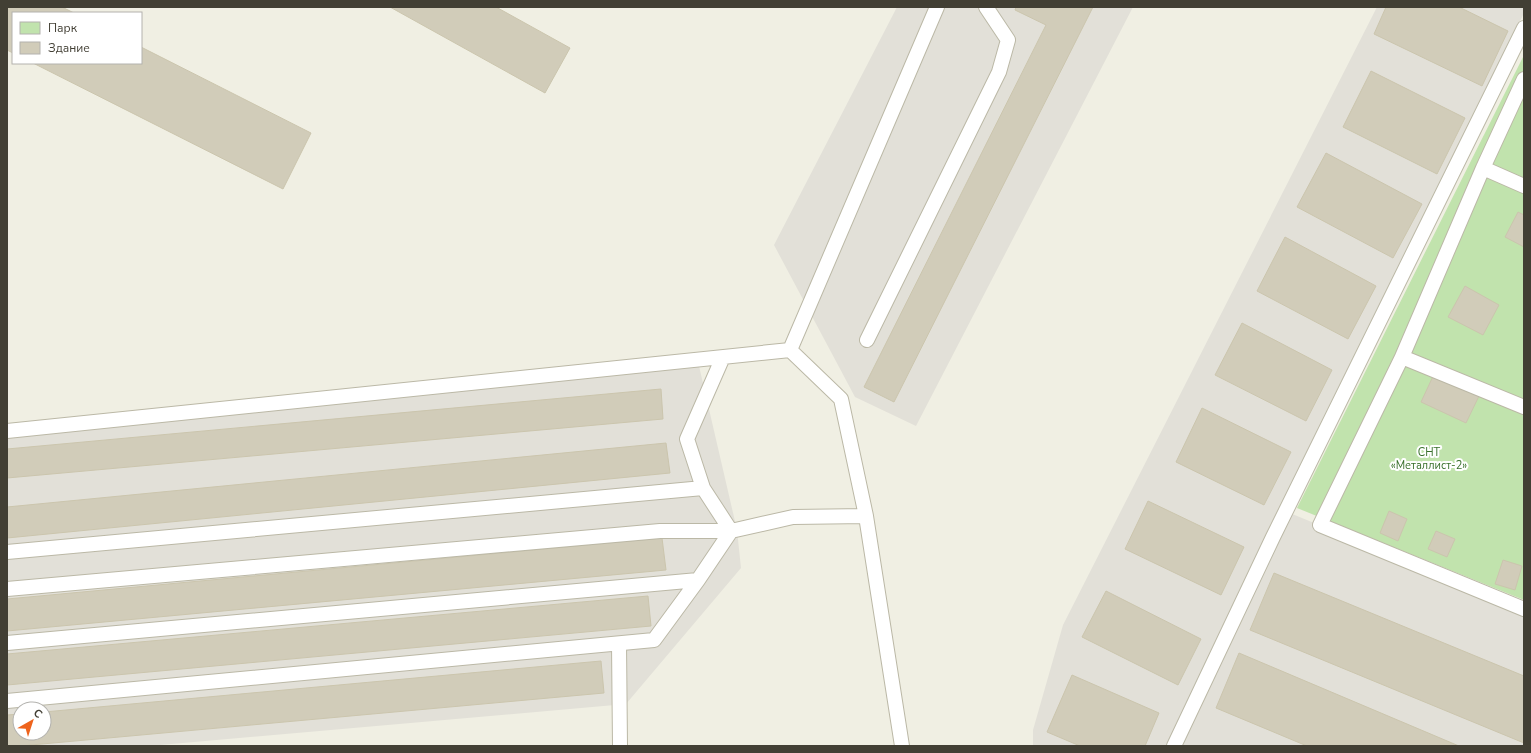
<svg xmlns="http://www.w3.org/2000/svg" width="1531" height="753" font-family="'Nunito Sans',sans-serif">
  <style>
    .industrial { fill: #e2e0d8; fill-rule: evenodd }
    .green { fill: #c1e3ad }
    .building { fill: #d1ccb9; stroke: #cbc5ad }
    .lines { fill: none; stroke-linecap: round; stroke-linejoin: round }
    .lane-casing { stroke: #bbb8a6; stroke-width: 16 }
    .lane { stroke: #fff; stroke-width: 14 }
    .labels { text-anchor: middle; dominant-baseline: central; stroke-width: 4; stroke-linejoin: round; paint-order: stroke }
    .park-label { font-size: 11px; fill: #386f2b; stroke: #fff }
  </style>
  <rect width="100%" height="100%" fill="#f0efe3"/>
  <path class="industrial" d="M897 7H1133L916 426 855 397 774 245Z
    M1377 7H1524V13L1280 509 1524 609V746H1033V730L1063 625Z
    M699 366 737 530 741 568 626 704 149 746H7V431ZM20 709H44V733H20Z"/>
  <path class="green" d="M1524 55V600L1297 508Z"/>
  <path class="building" d="M7 7H62L74 13H13V53L7 50Z
    M390 7H496L570 48 545 93Z
    M1016 7H1093L894 402 864 387 1046 25 1015 10Z
    M1386 7H1459L1508 31 1482 86 1374 34Z
    M141 47 311 133 283 189 33 63H141Z
    M1371 71 1465 118 1437 174 1343 127Z
    M1326 153 1422 204 1393 258 1297 207Z
    M1518 212 1524 215V247L1505 237Z
    M1285 237 1376 286 1348 339 1257 291Z
    M1465 286 1499 305 1483 335 1448 317Z
    M1242 323 1332 370 1306 421 1215 375Z
    M1435 372 1480 394 1466 423 1421 402Z
    M661 389 663 419 7 478V449Z
    M1202 408 1291 452 1264 505 1176 462Z
    M666 443 670 473 7 538V507Z
    M1148 501 1244 547 1221 595 1125 549Z
    M1389 511 1407 519 1398 541 1380 533Z
    M1436 531 1455 539 1447 557 1428 549Z
    M662 538 666 570 7 631V599Z
    M1503 560 1522 566 1515 590 1495 584Z
    M1274 573 1524 676V743L1250 630Z
    M1106 591 1201 639 1178 685 1082 637Z
    M648 596 651 626 7 685V654Z
    M1239 653 1459 746H1307L1216 708Z
    M601 661 604 693 20 746H7V715L20 714V733H44V712Z
    M1072 675 1159 713 1145 746H1080L1047 732Z"/>
  <g class="lines">
    <defs>
      <path id="lane" d="M1524 79 1483 168 1402 357 1320 525 1524 609
        M1483 168 1524 186
        M867 340 999 72 1008 40 986 7
        M1402 357 1524 407
        M7 431 790 350
        M7 552 703 488
        M7 589 660 531H731L793 517 866 516
        M7 643 698 580
        M619 644 620 746
        M7 701 654 640 698 580 731 531 703 488 687 439 723 357
        M902 746 866 516 841 399 790 350 937 7
        M1174 746 1273 537 1524 28"/>
    </defs>
    <use href="#lane" class="lane-casing"/>
    <use href="#lane" class="lane"/>
  </g>
  <g class="labels">
    <g class="park-label">
      <text x="1429" y="452">СНТ<tspan x="1429" dy="13">«Металлист-2»</tspan></text>
    </g>
  </g>
  <rect width="1531" height="753" fill="none" stroke="#423f34" stroke-width="16"/>
  <rect x="12" y="12" width="130" height="52" fill="#ffffff" stroke="#b3b2ae"/>
  <rect x="20" y="22" width="20" height="12" fill="#c1e3ad" stroke="#b3b2ae"/>
  <text x="48" y="32" font-size="12" fill="#423f34">Парк</text>
  <rect x="20" y="42" width="20" height="12" fill="#d1ccb9" stroke="#b3b2ae"/>
  <text x="48" y="52" font-size="12" fill="#423f34">Здание</text>
  <g transform="translate(32 721) rotate(39)"><circle r="19" fill="#ffffff" stroke="#b3b2ae"/>
  <path d="M0-3L7 15L0 10L-7 15Z" fill="#ee631c"/>
  <text y="-6" font-size="11" font-weight="bold" text-anchor="middle" fill="#423f34">С</text>
  </g>
</svg>
